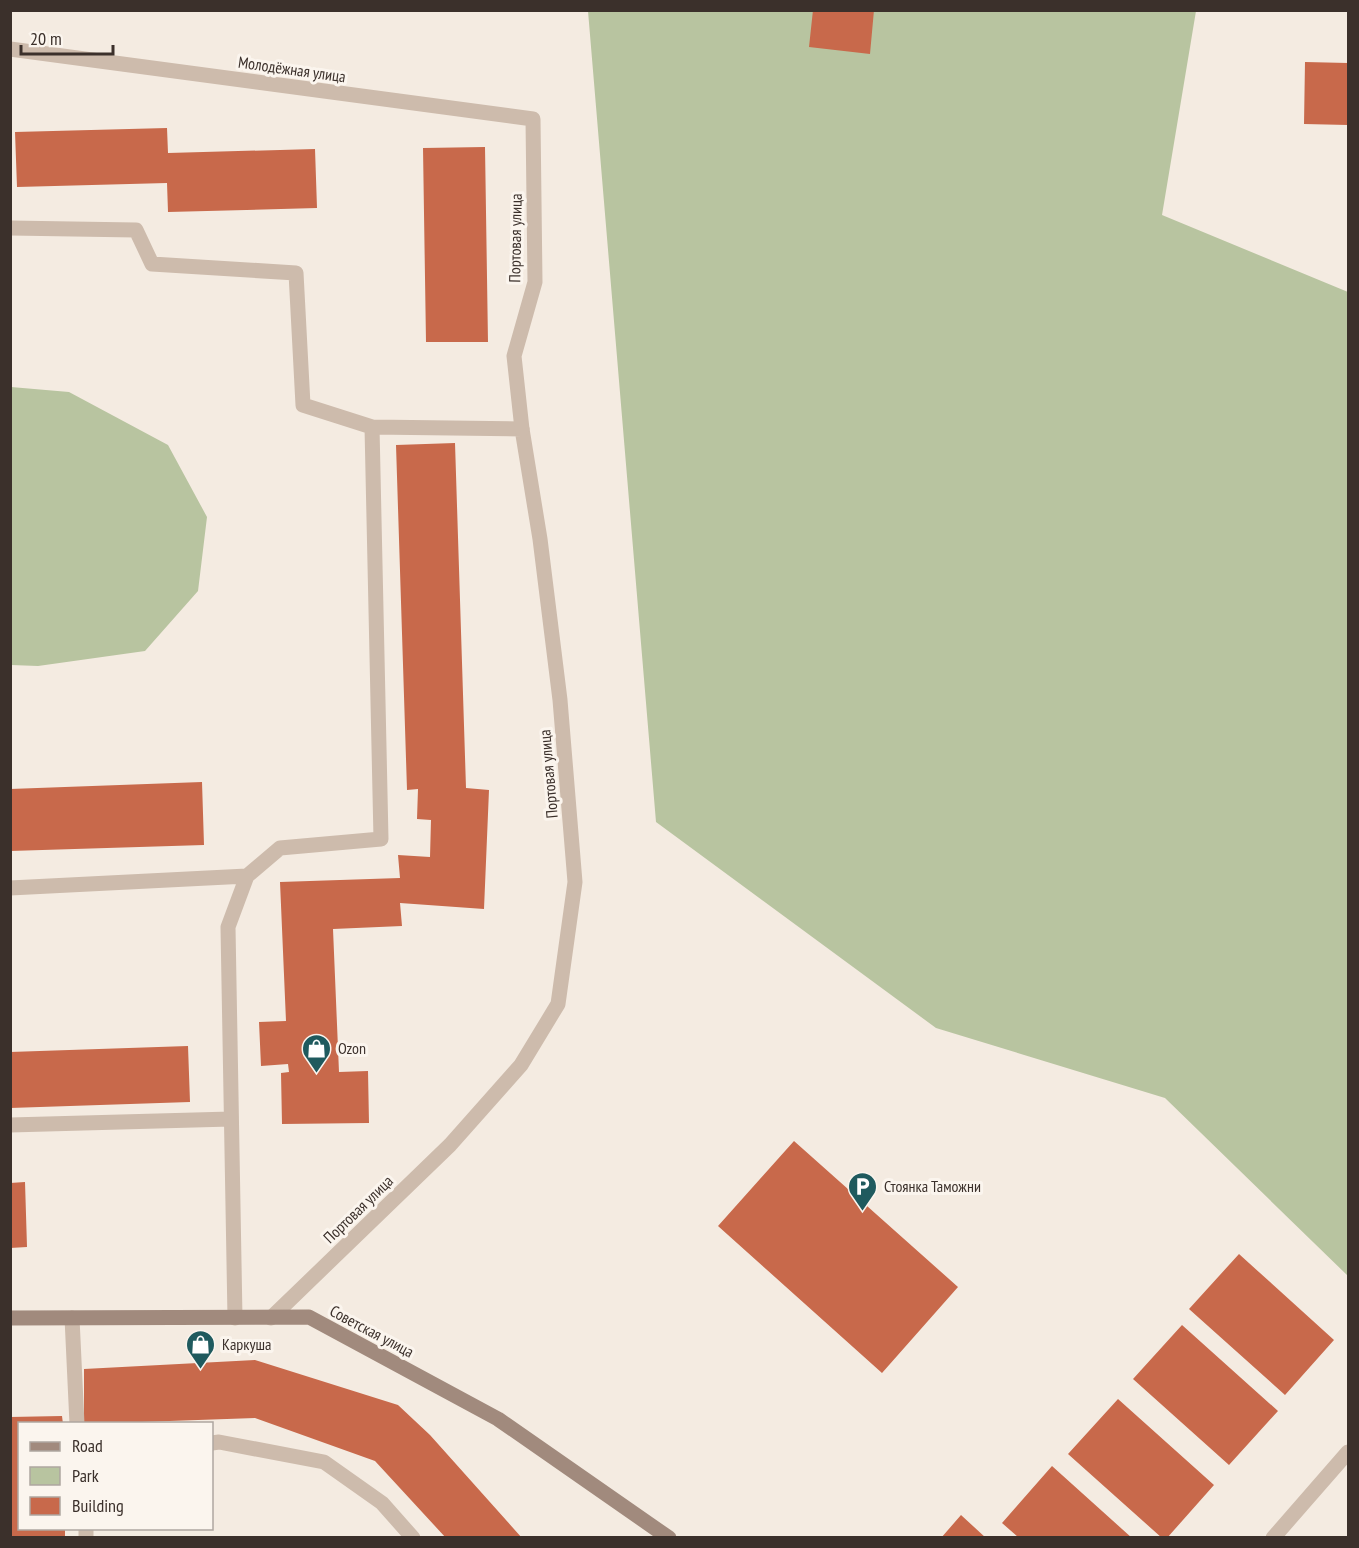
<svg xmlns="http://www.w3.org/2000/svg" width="1359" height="1548" font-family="'PT Sans Narrow',sans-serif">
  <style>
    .green { fill: #b8c4a0 }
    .building { fill: #c8694b }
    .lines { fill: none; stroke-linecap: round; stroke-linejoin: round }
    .lane { stroke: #cdbbac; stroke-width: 15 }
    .street { stroke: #cdbbac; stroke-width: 15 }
    .secondary { stroke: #a18a7d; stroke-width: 15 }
    .labels { text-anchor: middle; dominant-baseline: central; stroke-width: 6; stroke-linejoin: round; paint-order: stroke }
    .street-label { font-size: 16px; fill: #3b302b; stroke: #fbf5ee }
    .poi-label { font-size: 16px; fill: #3b302b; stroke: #fbf5ee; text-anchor: start }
  </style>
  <rect width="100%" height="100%" fill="#f4ebe1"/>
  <path class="green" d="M588 11H1196L1162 215 1348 292V1276L1165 1098 936 1028 656 822Z
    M11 387 69 392 168 445 207 517 198 591 145 651 38 666 11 665Z"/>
  <path class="building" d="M813 10H874L870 54 809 47Z
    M1305 62 1348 63V125L1304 124Z
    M167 128 168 153 315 149 317 208 168 212 167 183 17 187 15 132Z
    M485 147 488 342H426L423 148Z
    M455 443 466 788 489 790 484 909 400 903 402 926 333 929 339 1072 368 1071 369 1123 282 1124 281 1073 289 1072 288 1064 261 1066 259 1022 286 1021 280 882 400 878 398 855 430 857 431 820 417 819 418 789 407 790 396 445Z
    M202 782 204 845 10 851V789Z
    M188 1046 190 1102 10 1108V1052Z
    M794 1141 958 1287 882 1373 718 1226Z
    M25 1182 27 1247 10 1248V1183Z
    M1239 1254 1334 1340 1285 1395 1189 1309Z
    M1182 1325 1278 1411 1229 1465 1133 1379Z
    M255 1360 398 1405 430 1435 522 1538H446L375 1461 255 1418 84 1424V1369Z
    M1118 1399 1214 1485 1167 1538H1162L1068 1454Z
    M62 1416 63 1424H20V1528H65V1538H10V1417Z
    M1052 1466 1132 1538H1019L1002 1523Z
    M961 1515 986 1538H941Z"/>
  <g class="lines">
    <path class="lane" d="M10 228 136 230 152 264 296 273 303 405 372 427 381 839 280 848 247 876 228 927 235 1318
      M10 888 247 876
      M10 1125 231 1119
      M72 1318 77 1424
      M271 1318 450 1145 521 1065 558 1004 575 882 560 700 540 539 522 429 372 427
      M212 1443 219 1442 324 1462 382 1503 413 1538
      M86 1528V1538
      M1273 1538 1348 1452"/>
    <path class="street" d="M10 49 533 119 535 282 514 356 522 429"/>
    <path class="secondary" d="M10 1318 309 1317 498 1419 669 1538"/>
  </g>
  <defs>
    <symbol id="shop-pin" viewBox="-11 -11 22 30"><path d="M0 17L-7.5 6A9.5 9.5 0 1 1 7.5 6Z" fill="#1f5a5e" stroke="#fbf5ee"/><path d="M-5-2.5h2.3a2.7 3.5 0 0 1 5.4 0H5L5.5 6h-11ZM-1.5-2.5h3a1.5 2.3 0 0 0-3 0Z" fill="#fff"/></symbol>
    <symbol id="parking-pin" viewBox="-11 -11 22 30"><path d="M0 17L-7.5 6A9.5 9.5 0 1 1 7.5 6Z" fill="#1f5a5e" stroke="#fbf5ee"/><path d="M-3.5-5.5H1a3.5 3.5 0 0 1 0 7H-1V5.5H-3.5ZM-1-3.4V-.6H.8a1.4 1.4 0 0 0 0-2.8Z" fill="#fff"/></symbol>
  </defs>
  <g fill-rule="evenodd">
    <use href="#shop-pin" x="300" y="1032" width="33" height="45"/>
    <use href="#parking-pin" x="846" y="1170" width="33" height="45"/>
    <use href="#shop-pin" x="184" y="1328" width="33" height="45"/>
  </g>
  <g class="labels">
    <g class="street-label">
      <text transform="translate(292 69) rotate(8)">Молодёжная улица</text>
      <text transform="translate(515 238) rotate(-89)">Портовая улица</text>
      <text transform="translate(548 774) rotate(-95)">Портовая улица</text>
      <text transform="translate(358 1209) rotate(-44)">Портовая улица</text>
      <text transform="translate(372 1331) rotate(28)">Советская улица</text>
    </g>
    <g class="poi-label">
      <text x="338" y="1048">Ozon</text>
      <text x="884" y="1186">Стоянка Таможни</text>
      <text x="222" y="1344">Каркуша</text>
    </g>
  </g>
  <rect width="1359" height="1548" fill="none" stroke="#3b302b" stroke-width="24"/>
  <rect x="18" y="1422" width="195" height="108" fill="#fbf5ee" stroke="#aea6a0" stroke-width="1.5"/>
  <rect x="30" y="1442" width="30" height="9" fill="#a18a7d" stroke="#aea6a0" stroke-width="1.5"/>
  <text x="72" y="1452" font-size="18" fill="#3b302b">Road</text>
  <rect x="30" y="1467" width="30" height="18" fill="#b8c4a0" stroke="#aea6a0" stroke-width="1.5"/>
  <text x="72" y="1482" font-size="18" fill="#3b302b">Park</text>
  <rect x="30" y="1497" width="30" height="18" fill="#c8694b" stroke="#aea6a0" stroke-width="1.5"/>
  <text x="72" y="1512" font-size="18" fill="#3b302b">Building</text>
  <path d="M21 45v9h92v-9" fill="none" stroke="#3b302b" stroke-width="3"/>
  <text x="30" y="45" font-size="18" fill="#3b302b" stroke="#fbf5ee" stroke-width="4.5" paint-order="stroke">20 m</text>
</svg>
